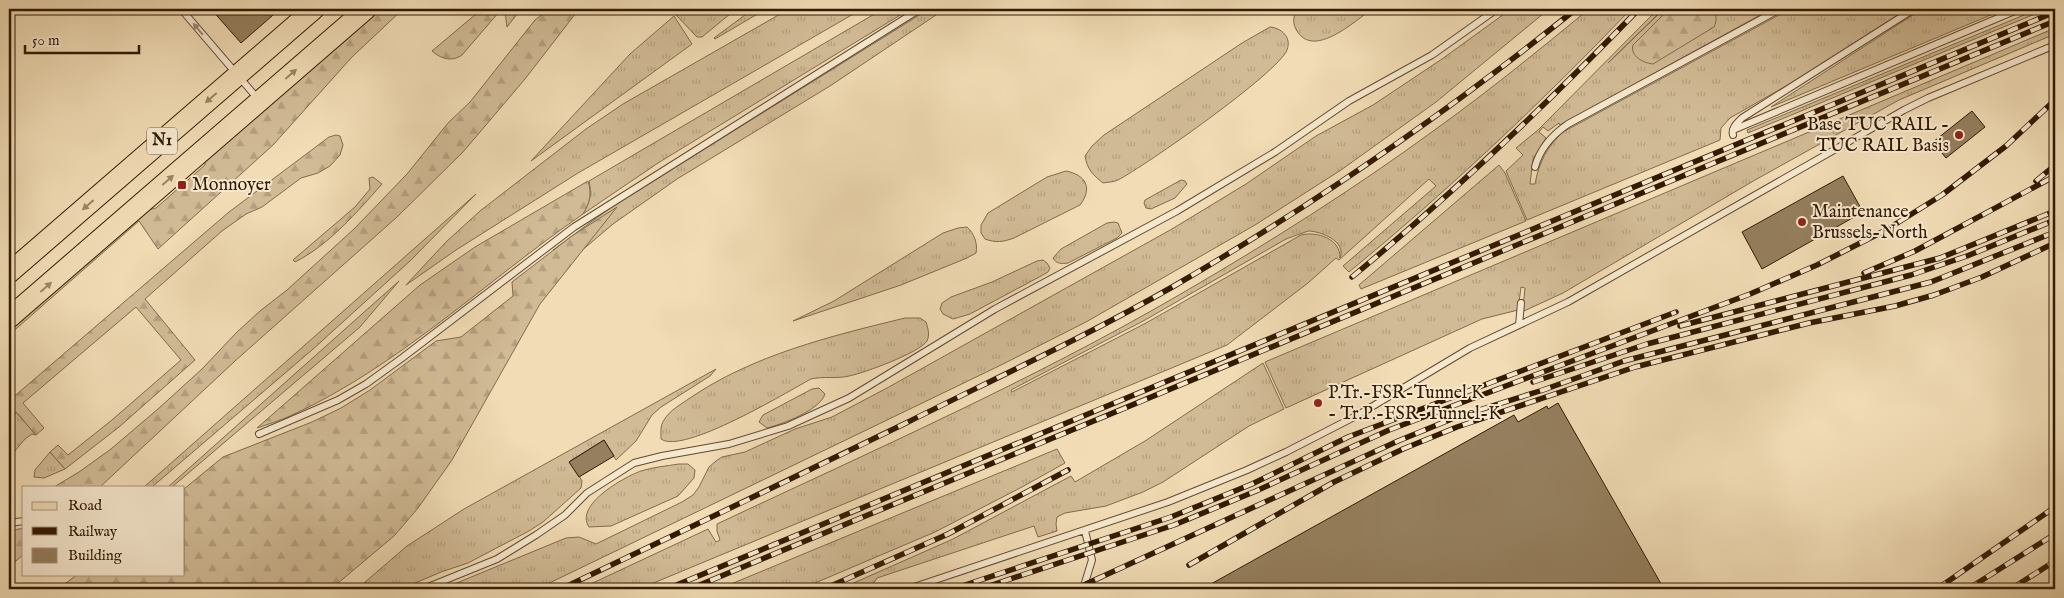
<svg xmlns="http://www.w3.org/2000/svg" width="2064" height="598" font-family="'IM FELL English',serif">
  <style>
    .grass { fill: url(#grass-tufts); stroke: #826a4b; fill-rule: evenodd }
    .forest { fill: url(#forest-firs); stroke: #826a4b }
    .building { fill: #957f5e; stroke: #321a00 }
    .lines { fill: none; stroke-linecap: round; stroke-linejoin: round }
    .service-casing { stroke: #624a2d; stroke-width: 8 }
    .primary-casing { stroke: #321a00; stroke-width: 22 }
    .service { stroke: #f6e8cf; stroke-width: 6 }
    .primary { stroke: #f1dcb5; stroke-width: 20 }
    .rail-casing { stroke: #321a00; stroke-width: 5.5 }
    .rail { stroke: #f6e8cf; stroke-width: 4; stroke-dasharray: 11; stroke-linecap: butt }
    .oneway { fill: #9e8b72 }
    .oneway2 { fill: #9b8564 }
    .poi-dot { fill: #8f2418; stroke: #f6e8cf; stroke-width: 2 }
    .labels { text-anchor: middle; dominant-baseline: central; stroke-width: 4; stroke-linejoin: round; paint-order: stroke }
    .shield { fill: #f6e8cf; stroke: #6d583e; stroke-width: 1 }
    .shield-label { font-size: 16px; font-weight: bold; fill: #321a00 }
    .poi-label { font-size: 18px; fill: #321a00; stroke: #f6e8cf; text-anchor: start }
  </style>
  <defs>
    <pattern id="grass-tufts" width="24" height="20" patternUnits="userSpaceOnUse" patternTransform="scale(1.25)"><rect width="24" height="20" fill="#d1bb96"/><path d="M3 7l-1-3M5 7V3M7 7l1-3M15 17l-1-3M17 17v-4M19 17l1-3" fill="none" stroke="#b4a080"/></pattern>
    <pattern id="forest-firs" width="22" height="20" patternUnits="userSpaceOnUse" patternTransform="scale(1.25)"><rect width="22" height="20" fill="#d1bb96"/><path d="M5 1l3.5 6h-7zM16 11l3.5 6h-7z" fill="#b4a080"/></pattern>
  </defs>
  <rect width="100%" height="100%" fill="#f1dcb5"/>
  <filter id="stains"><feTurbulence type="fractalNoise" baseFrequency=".004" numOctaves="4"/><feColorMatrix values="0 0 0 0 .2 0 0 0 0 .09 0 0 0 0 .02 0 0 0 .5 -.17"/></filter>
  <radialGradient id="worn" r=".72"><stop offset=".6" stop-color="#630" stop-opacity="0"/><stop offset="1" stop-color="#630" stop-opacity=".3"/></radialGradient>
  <path class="grass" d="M676 9H736L702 37H697L677 16Z
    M753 9H766L715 39 714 38Z
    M789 9H862L578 173 456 250 406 285 446 242 480 211 586 129 623 104Z
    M883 9H910L658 163 583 214C590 202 592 194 589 181Z
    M929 9H945L830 86 677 179 613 224 580 252 541 302 556 250H553L610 208Z
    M1298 9H1372C1355 21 1314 59 1297 31 1292 23 1293 16 1298 9Z
    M1511 9H1549L1436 102 1341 170 1255 225 1086 322 1001 365 537 589H442L566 538 579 537 596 544 682 502 693 495 699 487 709 467 716 461 722 457 745 452 795 429 832 417 887 388 1172 229 1246 184 1316 136 1373 105 1442 59Z
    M1589 9H1631C1542 102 1448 191 1349 272L1343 266 1436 186 1429 179 1339 260 1336 258 1308 283 1227 345 639 589H580L708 529 716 542 720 540 717 531V524C872 451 1031 381 1179 295 1267 244 1354 189 1436 129 1489 91 1539 50 1589 9ZM1308 231C1320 231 1347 241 1340 258 1341 239 1317 231 1301 235L1146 323 1012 392 1011 390 1145 320 1286 239Z
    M1658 9H1663L1608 63 1664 9H1771L1560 125 1559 123 1548 131 1543 127 1539 132 1546 138 1533 159 1530 184H1535C1539 162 1547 147 1563 132L1790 9H1907L1800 78 1730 118 1721 128 1720 140 1527 220 1506 171 1523 155 1516 148 1538 130Z
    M1922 9H2005L1771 107Z
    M2022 9 2028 10 2047 9 1748 133 1747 130 2024 15Z
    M674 16 692 44 531 161 630 54Z
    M1270 27C1281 28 1292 37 1287 50 1278 73 1145 166 1118 180 1114 182 1108 182 1103 183 1093 175 1087 169 1085 156L1092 146 1104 135 1242 43Z
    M2055 28V34L1899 100 1755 180 1563 293 1524 311 1523 307 1525 288 1521 287 1518 310 1482 319 1286 408 1265 362Z
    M1499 165 1505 173 1526 221 1361 289 1359 285Z
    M1066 171C1086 175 1093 188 1080 205L1014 238C1003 242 996 243 985 239L981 233V225L988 213 1047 177Z
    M1181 180 1185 181 1187 184 1175 198 1151 209 1146 208 1144 203 1145 200Z
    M476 194 410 261 312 350 152 487H144Z
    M1114 222 1118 223 1122 233 1117 238 1068 263C1062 264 1056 264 1053 258L1061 249 1107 223Z
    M967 227C974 233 978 244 976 253L967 258 901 285 793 321 834 301 943 233 958 228Z
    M1043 260 1047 263 1050 268 1048 272 1041 276 970 314 953 319 943 314 940 309 942 303 951 297 992 282 1037 261Z
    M399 281 360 327 172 487H168Z
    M905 318H920L926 322C928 328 930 335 927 341 919 353 864 373 849 376 837 379 824 376 811 379 787 392 683 455 661 439 661 432 660 426 664 420 670 410 680 405 690 398 753 355 831 336 905 318Z
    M1263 363 1284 409 1249 426 1163 482 1143 492 1106 506 1065 513 1057 517 1056 524 1057 531 1038 537 1034 526 877 578 870 589H840L953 539 1071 476 1075 482 1145 441Z
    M716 369 710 376 661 407 652 415 636 441 616 460 604 440 570 461 582 481 581 488 543 522 529 531 468 563 441 572 401 589H357L407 546 464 509Z
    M819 388 825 394C820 410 783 424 767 428L759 422 763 415 812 389Z
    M16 412 36 435 32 434 25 439 9 458V421Z
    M1057 449 1065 463 1022 487 935 532 801 589H719Z
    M50 452 65 469 44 478 34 477 35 470Z
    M679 464H688L695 470 694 478 678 496 611 526 589 527C574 505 624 477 641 471 653 467 667 466 679 464Z"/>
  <path class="forest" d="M380 9H403L352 57 273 145 158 249 139 221 9 335V331L148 210 156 208 205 165V161Z
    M482 9H521L507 27 505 12H499L462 55C452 62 441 59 432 51Z
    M549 9H579L525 79 463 152 397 217 235 361 100 487H54L79 472 111 449 158 409 202 369 237 332 260 311 287 290 354 229 407 174 448 123 470 102 535 20Z
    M1669 9H1712C1717 15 1717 20 1714 27L1653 64C1643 63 1630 56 1633 45Z
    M336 135 340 136 343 145 340 155 330 166 318 173 301 178 262 207 246 214 222 231 145 299 195 360 119 427 65 469 50 452 58 445 68 455 112 420 181 360 136 307 23 403 44 428 36 435 16 412 9 421V402L10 400 229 212 329 137Z
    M373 177 382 184C357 212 329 245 295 262L293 260 355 207 370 189 369 178Z
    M588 181C592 194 590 202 583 214 486 281 398 367 290 416 279 421 268 424 257 428L420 285 475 247Z
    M617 207 540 304 452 460 418 508 394 536 331 589H58L78 574H184V489L223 457 312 422 341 408 370 390 436 341 461 337 513 296 512 282 572 236Z
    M24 528V554L9 567V531Z"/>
  <path class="building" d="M211 9H280L241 43Z
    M1972 111 1985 127 1946 158 1933 142Z
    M1843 176 1863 212 1762 269 1742 232Z
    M1558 403 1664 589H1202L1514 415 1518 422 1547 406 1548 409Z
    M604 440 614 456 579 477 569 462Z"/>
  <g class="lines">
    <defs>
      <path id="service" d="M181 9 258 99
        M1733 130 2017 10
        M1733 135C1731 128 1737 123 1742 118L1914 9
        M1535 167C1540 148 1552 135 1568 124L1780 9
        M1519 325 1521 303
        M259 434 338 400 366 384 402 358 574 227 920 9
        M9 523 24 521
        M423 589 497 559 536 535 565 515 587 493 634 463 662 456 729 444 788 426 849 398 995 309 1177 211 1275 152 1349 101 1432 55 1497 9
        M908 589 1168 502 1247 470 1286 452 1358 415 1470 348 1568 302 1904 110 1928 98 2055 45
        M1083 589 1092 560 1085 531"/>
      <path id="primary" d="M9 273 314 9
        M9 318 366 9"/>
    </defs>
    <use href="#service" class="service-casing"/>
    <use href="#primary" class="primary-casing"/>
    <use href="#service" class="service"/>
    <use href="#primary" class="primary"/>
    <defs>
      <path id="rail" d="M2036 181 2055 165
        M1864 273 1915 251 2055 176
        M1352 277C1454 193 1548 103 1639 9
        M1680 326 1940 258 2055 211
        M1533 382 1647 344 1911 275 1967 256 2055 220
        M1189 565 1334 482 1403 449 1457 427 1635 367 1809 323 1895 306 1934 295 1982 277 2055 243
        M561 589C676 534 792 479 906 423 996 378 1087 336 1174 286 1315 204 1449 111 1576 9
        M667 589 2055 12
        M690 589 2055 21
        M824 589 948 534 1068 470
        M953 589 1171 517 1252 484 1348 437 1676 312
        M980 589 1174 525 1256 491 1389 430 1750 294 1817 265 1886 230 1942 195 2006 146 2055 100
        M1075 589 1398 441 1454 418 1543 390 1624 361 1931 282 2055 232
        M1937 589 2055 507
        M1968 589 2055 534
        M2011 589 2055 561"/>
    </defs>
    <use href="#rail" class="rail-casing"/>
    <use href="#rail" class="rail"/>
  </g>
  <defs><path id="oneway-solid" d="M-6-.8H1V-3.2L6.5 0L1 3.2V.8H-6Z" transform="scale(1.25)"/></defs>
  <use class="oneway" href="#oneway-solid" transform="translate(198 29) rotate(-130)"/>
  <g class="oneway2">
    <use href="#oneway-solid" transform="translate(291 74) rotate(-41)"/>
    <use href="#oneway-solid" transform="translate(211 98) rotate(139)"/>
    <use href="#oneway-solid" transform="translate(168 180) rotate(-41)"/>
    <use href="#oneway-solid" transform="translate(88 205) rotate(139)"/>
    <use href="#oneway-solid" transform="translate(46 287) rotate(-41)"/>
  </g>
  <g class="poi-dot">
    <circle cx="1959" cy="135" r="5"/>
    <rect x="177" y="180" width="10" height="10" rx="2.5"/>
    <circle cx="1802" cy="222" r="5"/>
    <circle cx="1318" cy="403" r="5"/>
  </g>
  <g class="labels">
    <rect class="shield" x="147" y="127.5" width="30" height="27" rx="4"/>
    <g class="shield-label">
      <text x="162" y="141">N1</text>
    </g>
    <g class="poi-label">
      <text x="1949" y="125" text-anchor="end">Base TUC RAIL -<tspan x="1949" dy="21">TUC RAIL Basis</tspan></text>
      <text x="192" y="185">Monnoyer</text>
      <text x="1812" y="212">Maintenance<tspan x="1812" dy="21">Brussels-North</tspan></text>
      <text x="1328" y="393">P.Tr.-FSR-Tunnel K<tspan x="1328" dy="21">- Tr.P.-FSR-Tunnel-K</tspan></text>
    </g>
  </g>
  <rect width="2064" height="598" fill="none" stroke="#f1dcb5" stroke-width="30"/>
  <rect x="10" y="10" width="2044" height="578" fill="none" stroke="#321a00" stroke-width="2.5"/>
  <rect x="15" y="15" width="2034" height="568" fill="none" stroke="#321a00"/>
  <rect x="22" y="486" width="162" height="90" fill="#f6e8cf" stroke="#a8967c"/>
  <rect x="32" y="502" width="25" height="8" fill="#f1dcb5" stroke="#a8967c"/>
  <text x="68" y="510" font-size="15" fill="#321a00">Road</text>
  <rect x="32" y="527" width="25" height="8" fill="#321a00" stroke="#a8967c"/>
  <text x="68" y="536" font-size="15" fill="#321a00">Railway</text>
  <rect x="32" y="548" width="25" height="15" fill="#957f5e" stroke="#a8967c"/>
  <text x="68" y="560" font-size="15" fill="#321a00">Building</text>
  <path d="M25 45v8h114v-8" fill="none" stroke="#321a00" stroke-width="2.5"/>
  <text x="32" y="45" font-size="15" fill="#321a00" stroke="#f6e8cf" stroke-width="4" paint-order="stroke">50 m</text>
  <rect width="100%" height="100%" filter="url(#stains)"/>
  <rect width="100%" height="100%" fill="url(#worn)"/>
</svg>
